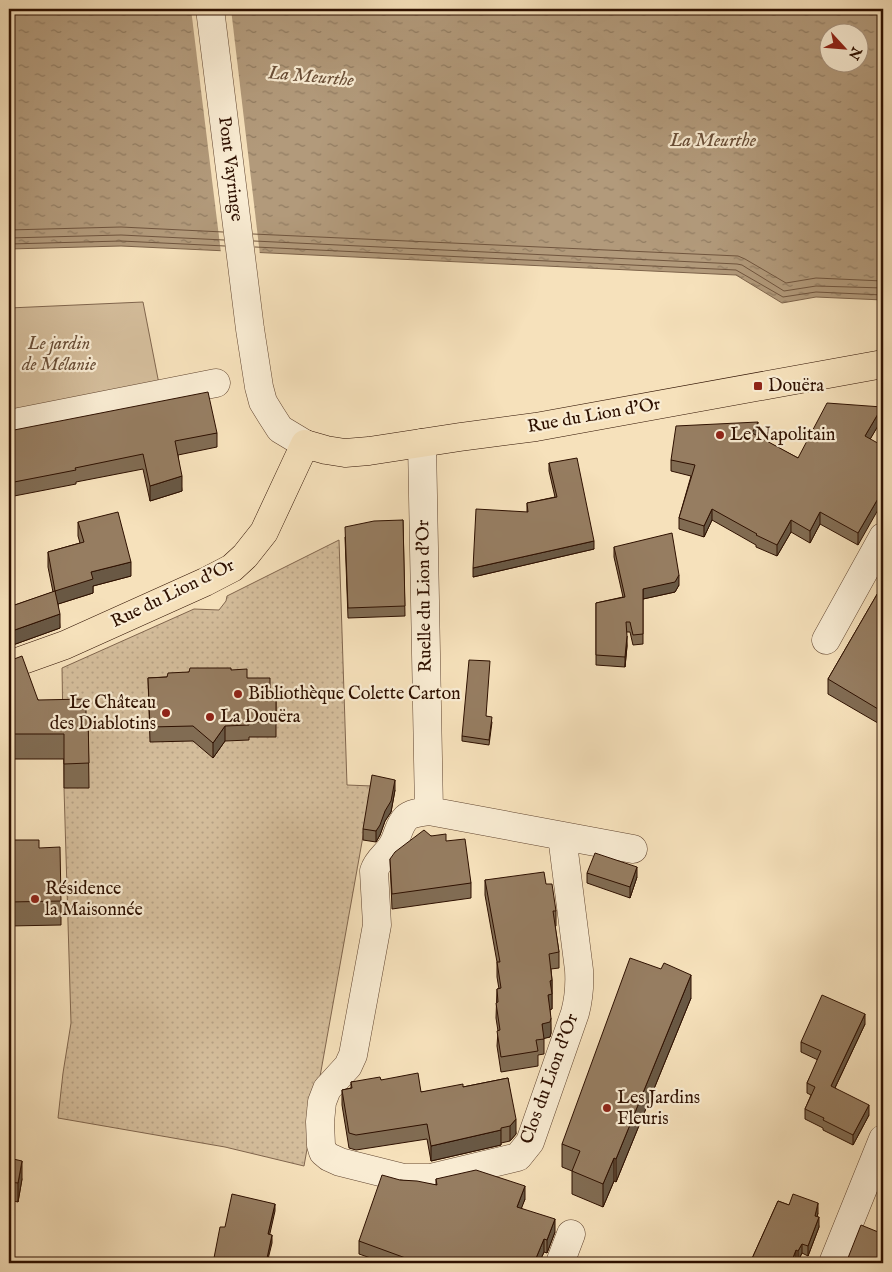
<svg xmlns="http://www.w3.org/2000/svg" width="892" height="1272" font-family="'IM FELL English',serif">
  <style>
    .park { fill: url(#park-dots); stroke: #81664e }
    .garden { fill: #d4bd9b; stroke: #81664e }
    .water { fill: url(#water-ripples); stroke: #7d634a; fill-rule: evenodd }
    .pier { fill: #f6e1bb }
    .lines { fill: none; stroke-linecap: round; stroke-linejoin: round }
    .shore { stroke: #70553e; stroke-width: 1 }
    .minor-casing { stroke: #60442f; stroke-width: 29 }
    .major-casing { stroke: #2e1000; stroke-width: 29 }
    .minor { stroke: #f9ecd3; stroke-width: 28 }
    .major { stroke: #f6e1bb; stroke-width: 28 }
    .wall { fill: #816c53; stroke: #2e1000 }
    .shaded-wall { fill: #695844; stroke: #2e1000 }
    .building { fill: #967d61; stroke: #2e1000 }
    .poi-dot { fill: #8f2418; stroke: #f9ecd3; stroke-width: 2 }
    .labels { text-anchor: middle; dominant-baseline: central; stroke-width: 4.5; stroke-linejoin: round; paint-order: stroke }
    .street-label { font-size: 18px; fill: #2e1000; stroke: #f9ecd3 }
    .park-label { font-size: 18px; font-style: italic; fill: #684d36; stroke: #f9ecd3 }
    .poi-label { font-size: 18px; fill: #2e1000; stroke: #f9ecd3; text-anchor: start }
    .water-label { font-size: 19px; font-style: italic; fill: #694e37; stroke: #f9ecd3 }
  </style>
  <defs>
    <pattern id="park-dots" width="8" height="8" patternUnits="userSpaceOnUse" patternTransform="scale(1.25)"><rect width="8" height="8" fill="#d4bd9b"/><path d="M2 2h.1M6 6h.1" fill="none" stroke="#b6a184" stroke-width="1.8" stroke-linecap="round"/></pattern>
    <pattern id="water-ripples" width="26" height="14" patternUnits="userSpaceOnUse" patternTransform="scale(1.25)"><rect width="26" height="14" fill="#b29a7b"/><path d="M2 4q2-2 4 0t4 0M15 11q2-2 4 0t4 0" fill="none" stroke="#917c62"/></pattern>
  </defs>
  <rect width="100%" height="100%" fill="#f6e1bb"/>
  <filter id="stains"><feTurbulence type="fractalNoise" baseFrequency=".004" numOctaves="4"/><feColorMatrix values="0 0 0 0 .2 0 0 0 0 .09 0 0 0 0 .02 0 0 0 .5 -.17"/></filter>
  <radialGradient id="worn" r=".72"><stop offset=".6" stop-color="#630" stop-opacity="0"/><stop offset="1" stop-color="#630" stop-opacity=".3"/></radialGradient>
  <path class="park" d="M339 540 347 785 372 786 304 1166 225 1147 58 1118 63 1073 71 1023 64 788 62 668 194 609 219 610 226 601 227 596Z"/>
  <path class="garden" d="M143 302 159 384 9 413V308Z"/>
  <path class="water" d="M9 9H883V300L816 297 782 303 736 275 121 246 9 249ZM830 32H860V62H830Z"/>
  <path class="pier" d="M191 9H231L260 255 221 253Z"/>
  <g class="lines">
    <path class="shore" d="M9 230 121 227 223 232
      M253 234 738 256 745 259 786 283 816 278 883 281
      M9 238 121 235 224 240
      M254 241 737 264 742 265 784 291 816 286 883 288
      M9 244 121 241 225 246
      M255 247 736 270 783 297 816 292 883 295"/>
    <defs>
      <path id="minor" d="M210 9 250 329 259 387 263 402 271 415 280 429 305 444
        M9 424 216 383
        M422 443 429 811 633 849
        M826 640 883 537
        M429 811C422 812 411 813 406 818 398 826 398 837 392 846 386 856 378 859 374 871L377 925 353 1055 348 1066 327 1089 322 1102 320 1122 321 1145 323 1152 329 1157 340 1162 404 1178H430L518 1157 530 1142 575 1013C579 998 580 986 579 970L562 836
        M560 1263 571 1234
        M833 1263 883 1139"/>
      <path id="major" d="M9 665 65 645 205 582 232 568 245 556 264 532 305 444 326 450 345 453 369 451 460 437 536 427 883 364"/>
    </defs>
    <use href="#minor" class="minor-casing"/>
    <use href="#major" class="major-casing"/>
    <use href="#minor" class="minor"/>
    <use href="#major" class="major"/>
  </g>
  <path class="wall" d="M882 419 870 439 858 545 820 524 810 543 791 532 777 556 756 547V545L712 520 704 537 679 529V518L691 476 671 471V460L758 433 756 436 798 458Z
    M9 431 217 433V447L178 455 182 491 150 501 143 469 76 482V484L9 497Z
    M549 463 594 549 473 577 527 512V503L555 497 549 471Z
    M403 520 405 616 348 618 345 537Z
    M78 522 131 576 93 586V593L58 604 60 628 10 646V648L9 607 53 592 48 567V552L80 543 78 536Z
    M614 547 679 585 675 592 643 599V644L633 645 630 632H626L627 646 625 667 596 665V603L623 597 614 557Z
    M883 584V726L828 694V679Z
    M9 661 38 700 88 716 89 788H64V759H9Z
    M231 670 247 678 270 699H276V737H249V740L225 741 213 758 193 741 150 742 148 678 167 677 189 672Z
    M487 716 492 722 489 745 462 741V736Z
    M395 790 391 812 385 821 380 835 376 842 363 840V829Z
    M431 836 446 841 471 883V898L392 909 390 859Z
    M9 840 39 848 61 901V925L9 926Z
    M587 873 637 877 630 898 587 883Z
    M485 880 546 884 556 911V926H555L559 952V968L551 969 552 980V1009H550L551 1033 550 1037 544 1038V1054L538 1055V1066L501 1072 497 1046 498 1031 496 1018 497 989H499L497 977V962L485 895Z
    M691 998 616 1182 614 1181 603 1207 572 1194V1171L562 1167V1144Z
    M865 1024 835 1088 869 1115 853 1145 823 1130V1128L805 1119V1109L811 1095 807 1093V1083L818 1060 801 1052V1042Z
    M508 1078 516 1134 510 1141 501 1143V1145L431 1161 427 1139 356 1150 349 1148 342 1105V1090L351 1088V1082L381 1080 421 1092 463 1087Z
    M9 1158 22 1179 18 1202 9 1200Z
    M436 1179 525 1199 521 1208 555 1232 547 1253 544 1252 539 1263H385L359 1254V1241L400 1180 436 1185Z
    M778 1201 789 1205 818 1213 817 1217 819 1227 808 1256 802 1253 798 1261 796 1260 795 1263H750Z"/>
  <path class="shaded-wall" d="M882 407V419L865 448V436Z
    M758 422V433L752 444V433Z
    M182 476V491L150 501V486Z
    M883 490V501L858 545V533Z
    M712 509V520L704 537V526Z
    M820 512V524L810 543V531Z
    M791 520V532L777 556V545Z
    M594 541V549L473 577V568Z
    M131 562V576L93 586V593L55 605V591L91 572Z
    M679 575V585L675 592 643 599V589Z
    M60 614V628L10 646V648L9 649V632Z
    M627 636V646L625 667V657Z
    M225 726V741L213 758V743Z
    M395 780V790L391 812 385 821 380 835 376 842V831Z
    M637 867V877L630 898V887Z
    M691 975V998L616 1182V1159Z
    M552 980V1009L548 1010V995L550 981Z
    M865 1014V1024L831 1096V1086Z
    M551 1018V1033L550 1037 542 1039V1024Z
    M869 1105V1115L853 1145V1135Z
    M516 1119V1134L510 1141V1126Z
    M501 1130V1145L431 1161V1146Z
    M614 1158V1181L603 1207V1184Z
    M22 1161V1179L18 1202V1183Z
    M525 1186V1199L517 1220V1207Z
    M818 1203V1213L815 1225V1216Z
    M275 1204V1211L268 1242V1234Z
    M819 1217V1227L808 1256V1246Z
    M555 1219V1232L547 1253V1240Z
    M272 1235V1243L267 1263H266Z
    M544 1239V1252L539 1263H534Z
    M802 1244V1253L798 1261V1251Z
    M883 1249V1259L881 1263H876Z
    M796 1250V1260L795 1263H791Z"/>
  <path class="building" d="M208 392 217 433 175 441 182 476 150 486 143 454 75 468 76 470 9 483V431Z
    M827 403 882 407 865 436 883 446V490L858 533 820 512 810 531 791 520 777 545 756 535 757 534 712 509 704 526 679 518 695 465 671 460 676 426 758 422 752 433 798 458Z
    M577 458 594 541 473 568 476 509 528 512 527 503 557 497 549 463Z
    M118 512 131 562 91 572 93 579 55 591 60 614 9 632 10 634H9V607L55 591 48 552 84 542 78 522Z
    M403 520 405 606 348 608 345 527 374 521Z
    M672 533 679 575 675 582 643 589V634L633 635 630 622H626L627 636 625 657 596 655V603L625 597 614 547Z
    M883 584V712L828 679Z
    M22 656 38 700 86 699V716H88L89 763 64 764V734H9V661Z
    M469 660 490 661 486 716 492 717 489 740 462 736Z
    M190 668H231V670L247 669V678H270V699H276V722H249V725L225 726 213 743 193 726 150 727 148 678 167 677 168 673 189 672Z
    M372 775 395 780 391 801 385 811 380 825 376 831 363 829Z
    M424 830 431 836 446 834V841L465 839 471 883 392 894 390 859 395 852Z
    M9 840H39V848L60 847 61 901 9 902Z
    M595 853 637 867 630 887 587 873Z
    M544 872 546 884H552L556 911H553L559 952 549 954 552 980 550 981 552 994 548 995 551 1018 550 1022 542 1024 544 1039 536 1040 538 1051 501 1057 497 1031 500 1030 496 1003 498 1002 497 989 501 988 497 962H500L485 880Z
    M630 958 661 969 664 963 691 975 616 1159 614 1158 603 1184 572 1171 580 1151 562 1144Z
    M822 995 865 1014 831 1086 869 1105 853 1135 823 1120 824 1118 805 1109 815 1087 807 1083 821 1051 801 1042Z
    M418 1073 421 1092 463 1084V1087L508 1078 516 1119 510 1126 501 1128V1130L431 1146 427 1124 356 1135 349 1133 342 1090 352 1088 351 1082 380 1077 381 1080Z
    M9 1158 22 1161 18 1183 9 1182Z
    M476 1170 525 1186 517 1207 555 1219 547 1240 544 1239 534 1263H410L411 1260 359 1241 382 1175 400 1180 417 1181 437 1185 436 1179Z
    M232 1194 275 1204 268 1234 272 1235 266 1263H213L220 1227H225Z
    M793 1194 818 1203 815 1216 819 1217 808 1246 802 1244 798 1251 796 1250 791 1263H750L778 1201 789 1205Z
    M861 1225 883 1234V1249L876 1263H846Z"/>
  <g class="poi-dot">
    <rect x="753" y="381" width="10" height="10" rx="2.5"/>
    <circle cx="720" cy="435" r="5"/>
    <circle cx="238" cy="694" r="5"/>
    <circle cx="166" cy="713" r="5"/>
    <circle cx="210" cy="717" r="5"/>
    <circle cx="35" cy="899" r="5"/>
    <circle cx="607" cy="1108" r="5"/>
  </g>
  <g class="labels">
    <g class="street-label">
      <text transform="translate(230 169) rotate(83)">Pont Vayringe</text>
      <text transform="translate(594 416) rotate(-10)">Rue du Lion d'Or</text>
      <text transform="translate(173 594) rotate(-26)">Rue du Lion d'Or</text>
      <text transform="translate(425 596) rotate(-91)">Ruelle du Lion d'Or</text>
      <text transform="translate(550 1079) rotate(-70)">Clos du Lion d'Or</text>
    </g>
    <g class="park-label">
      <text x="59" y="344">Le jardin<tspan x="59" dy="21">de Mélanie</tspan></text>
    </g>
    <g class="poi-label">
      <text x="768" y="386">Douëra</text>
      <text x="730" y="435">Le Napolitain</text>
      <text x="248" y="694">Bibliothèque Colette Carton</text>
      <text x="156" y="703" text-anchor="end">Le Château<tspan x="156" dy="21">des Diablotins</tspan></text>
      <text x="220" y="717">La Douëra</text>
      <text x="45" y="889">Résidence<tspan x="45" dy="21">la Maisonnée</tspan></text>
      <text x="617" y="1098">Les Jardins<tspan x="617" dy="21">Fleuris</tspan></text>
    </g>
    <g class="water-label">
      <text transform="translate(311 77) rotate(5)">La Meurthe</text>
      <text x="713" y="141">La Meurthe</text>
    </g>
  </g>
  <rect width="892" height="1272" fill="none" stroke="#f6e1bb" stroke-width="30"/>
  <rect x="10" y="10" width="872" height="1252" fill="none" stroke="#2e1000" stroke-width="2.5"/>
  <rect x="15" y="15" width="862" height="1242" fill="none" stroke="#2e1000"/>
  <g transform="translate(844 48) rotate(116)"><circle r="24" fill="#f9ecd3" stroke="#a8947f"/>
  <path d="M0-4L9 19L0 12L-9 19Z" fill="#8f2418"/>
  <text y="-8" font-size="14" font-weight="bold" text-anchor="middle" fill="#2e1000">N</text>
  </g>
  <rect width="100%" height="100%" filter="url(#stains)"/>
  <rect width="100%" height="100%" fill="url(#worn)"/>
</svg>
